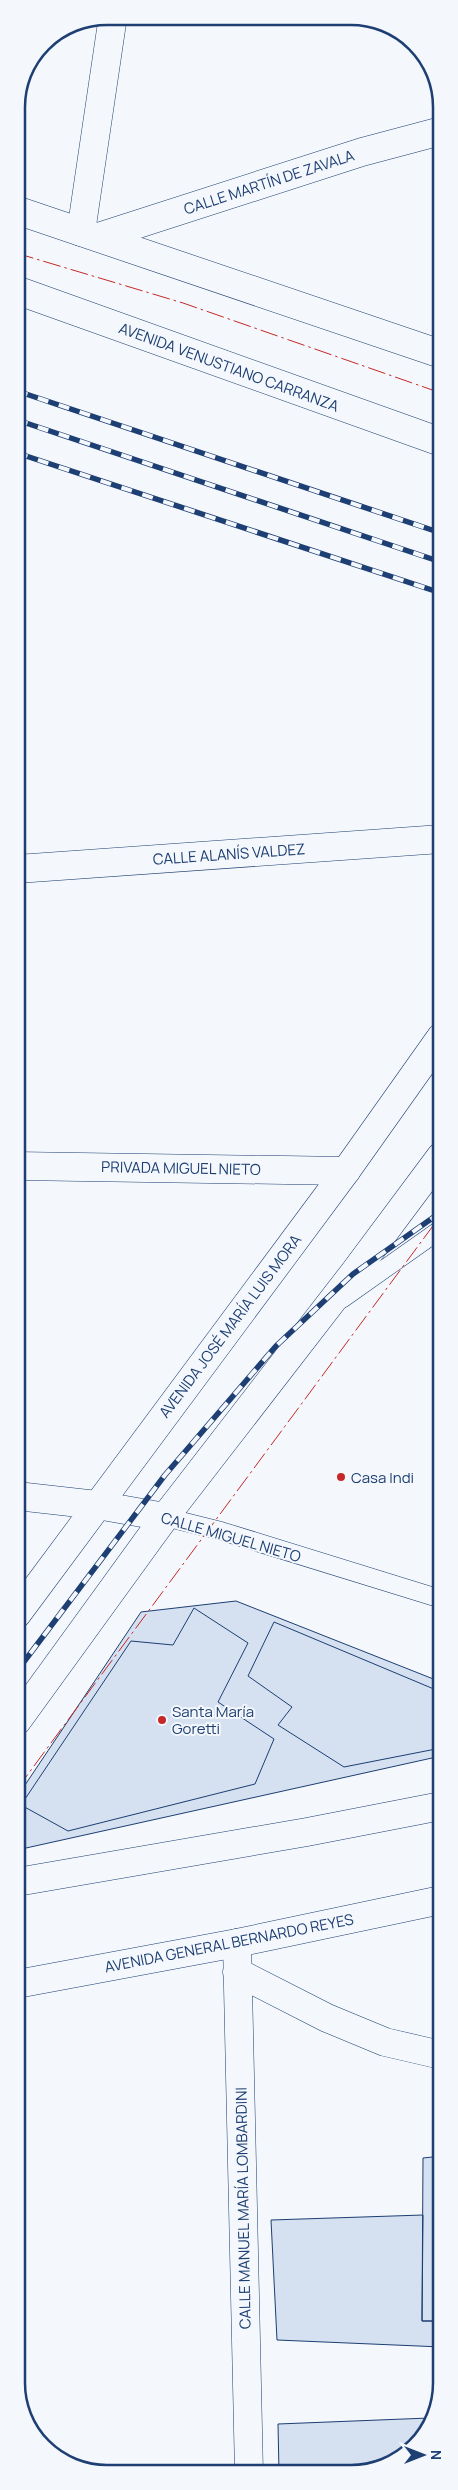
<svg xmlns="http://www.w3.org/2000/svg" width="458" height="2490" font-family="Manrope,sans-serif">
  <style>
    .building { fill: #d5e0f0; stroke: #1d3f73 }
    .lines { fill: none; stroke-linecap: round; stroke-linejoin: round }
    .lane-casing { stroke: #1d3f73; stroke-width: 19 }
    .street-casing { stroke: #1d3f73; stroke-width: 29 }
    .secondary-casing { stroke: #1d3f73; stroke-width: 29 }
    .primary-casing { stroke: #1d3f73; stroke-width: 29 }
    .lane { stroke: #f4f7fb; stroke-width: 18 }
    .street { stroke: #f4f7fb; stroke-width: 28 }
    .secondary { stroke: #f4f7fb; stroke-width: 28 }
    .primary { stroke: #f4f7fb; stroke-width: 28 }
    .rail-casing { stroke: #1d3f73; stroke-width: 5.5 }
    .rail { stroke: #f4f7fb; stroke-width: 4; stroke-dasharray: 11; stroke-linecap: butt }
    .power { stroke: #c62828; stroke-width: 1; stroke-dasharray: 18 4 2.5 4; stroke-linecap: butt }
    .poi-dot { fill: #c62828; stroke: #f4f7fb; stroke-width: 2 }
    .labels { text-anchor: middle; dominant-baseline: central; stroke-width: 4; stroke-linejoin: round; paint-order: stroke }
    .street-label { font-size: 15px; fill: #1d3f73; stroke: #f4f7fb }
    .poi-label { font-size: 15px; fill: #1d3f73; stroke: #f4f7fb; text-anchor: start }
    .rim { fill: none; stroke: #1d3f73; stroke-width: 2.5 }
  </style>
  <rect width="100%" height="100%" fill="#f4f7fb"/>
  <path class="building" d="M236 1601 441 1682V1756L17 1850V1797L141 1612Z
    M194 1608 248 1643 218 1702 274 1739 255 1784 68 1831 21 1805 131 1641 173 1645Z
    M274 1622 441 1692V1748L344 1767 278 1725 292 1707 248 1676Z
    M442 2156V2321H422L423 2158Z
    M423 2215 422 2321H442V2347L277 2340 271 2220Z
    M429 2418 419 2443 363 2473H279L278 2424Z"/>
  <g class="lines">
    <defs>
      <path id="lane" d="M342 1299 441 1229
        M165 1517 221 1531 441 1599"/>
      <path id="street" d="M98 237 362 152 441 131
        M17 869 441 839
        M17 1166 346 1171
        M237 1943 249 2473
        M237 1972 327 2018 385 2042 441 2055"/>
      <path id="secondary" d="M81 232 113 16
        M17 1496 97 1505 165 1517
        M17 1614 346 1171 441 1037
        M17 1721 165 1517 353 1274 441 1156"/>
      <path id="primary" d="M16 210 441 354
        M16 290 441 442
        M17 1882 307 1832 441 1806
        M17 1984 237 1943 441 1900"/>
    </defs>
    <use href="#lane" class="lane-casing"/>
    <use href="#street" class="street-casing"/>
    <use href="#secondary" class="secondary-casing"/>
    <use href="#primary" class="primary-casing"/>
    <use href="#lane" class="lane"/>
    <use href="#street" class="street"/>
    <use href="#secondary" class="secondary"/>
    <use href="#primary" class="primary"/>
    <defs>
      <path id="rail" d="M17 391 441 533
        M17 420 441 562
        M17 453 441 593
        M17 1671 165 1475 276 1346 353 1274 441 1212"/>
    </defs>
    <use href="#rail" class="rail-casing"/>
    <use href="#rail" class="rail"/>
    <path class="power" d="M16 253 183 303 441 393
      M17 1789 441 1215"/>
  </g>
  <g class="poi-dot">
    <circle cx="341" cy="1477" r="5"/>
    <circle cx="162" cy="1720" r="5"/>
  </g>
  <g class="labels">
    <g class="street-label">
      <text transform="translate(269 182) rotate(-18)">CALLE MARTÍN DE ZAVALA</text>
      <text transform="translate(229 367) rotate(20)">AVENIDA VENUSTIANO CARRANZA</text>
      <text transform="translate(229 854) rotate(-4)">CALLE ALANÍS VALDEZ</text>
      <text transform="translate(181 1168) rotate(1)">PRIVADA MIGUEL NIETO</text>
      <text transform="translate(230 1326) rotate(-53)">AVENIDA JOSÉ MARÍA LUIS MORA</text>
      <text transform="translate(231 1537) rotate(16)">CALLE MIGUEL NIETO</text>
      <text transform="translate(229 1943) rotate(-11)">AVENIDA GENERAL BERNARDO REYES</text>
      <text transform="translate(243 2208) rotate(-91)">CALLE MANUEL MARÍA LOMBARDINI</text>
    </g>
    <g class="poi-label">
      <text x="351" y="1477">Casa Indi</text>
      <text x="172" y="1711">Santa María<tspan x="172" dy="17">Goretti</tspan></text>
    </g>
  </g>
  <path d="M0 0H458V2490H0ZM107 25H351A82 82 0 0 1 433 107V2383A82 82 0 0 1 351 2465H107A82 82 0 0 1 25 2383V107A82 82 0 0 1 107 25Z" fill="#f4f7fb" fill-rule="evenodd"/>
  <path class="rim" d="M107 25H351A82 82 0 0 1 433 107V2383A82 82 0 0 1 351 2465H107A82 82 0 0 1 25 2383V107A82 82 0 0 1 107 25Z"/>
  <g transform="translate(423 2455) rotate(90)" stroke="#f4f7fb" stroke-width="4" paint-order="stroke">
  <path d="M0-4L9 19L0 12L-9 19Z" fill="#1d3f73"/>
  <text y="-8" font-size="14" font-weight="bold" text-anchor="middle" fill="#1d3f73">N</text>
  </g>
</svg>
